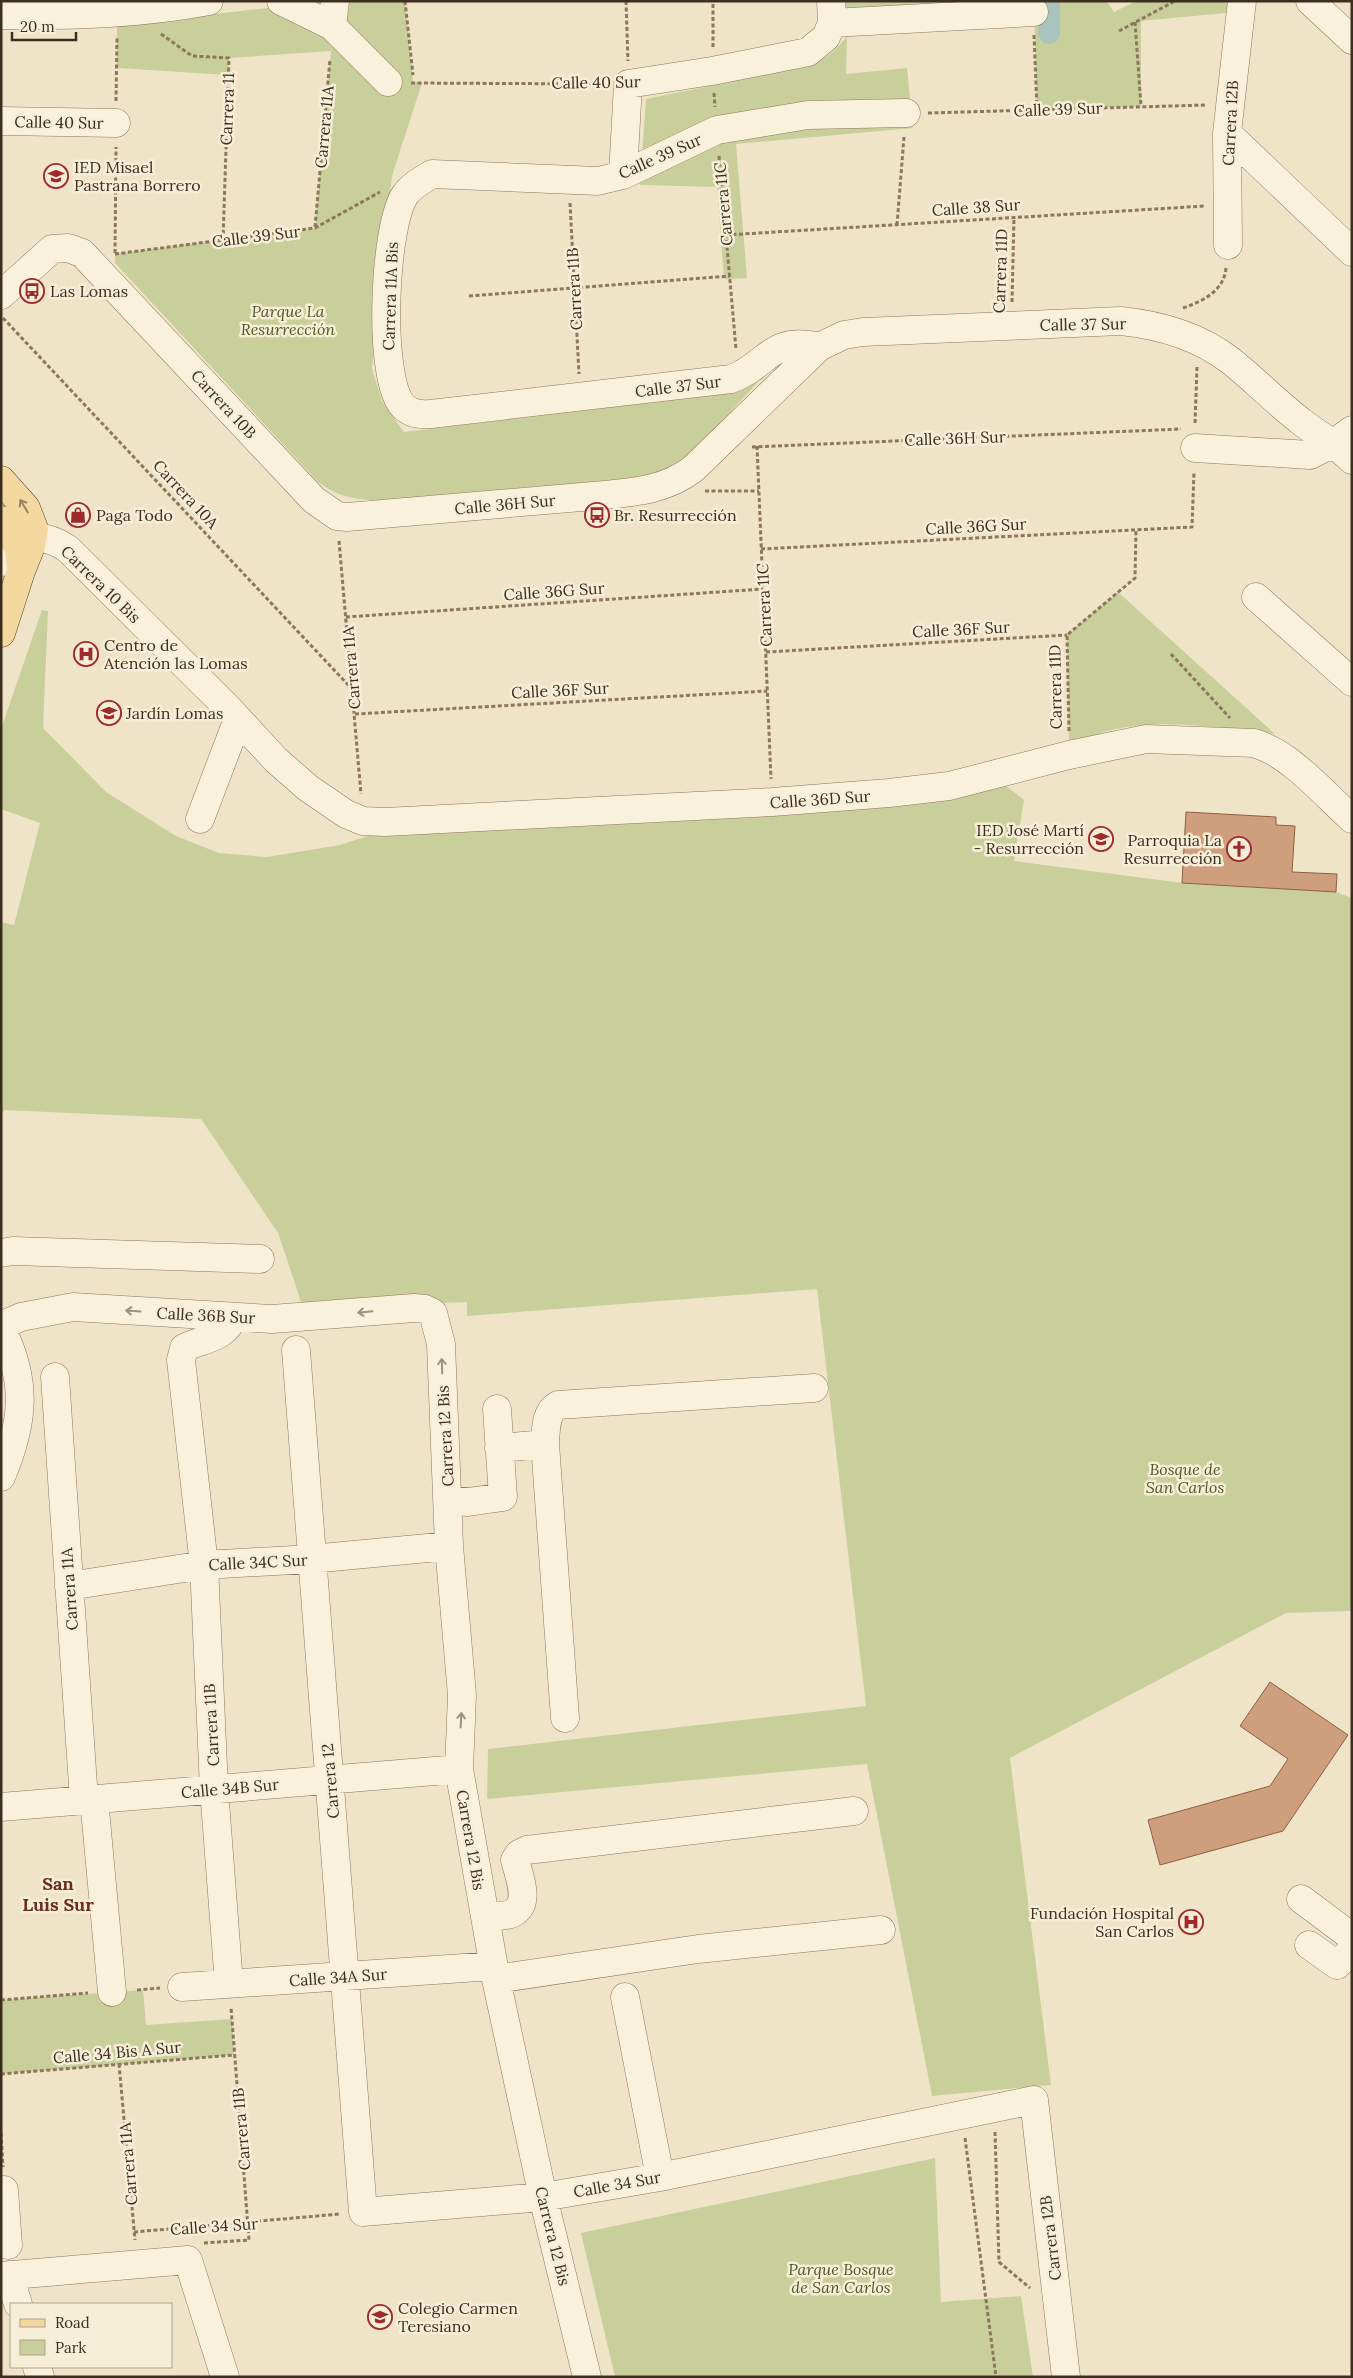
<svg xmlns="http://www.w3.org/2000/svg" width="1353" height="2378" font-family="Lora,serif">
  <style>
    .green { fill: #c9cf9b }
    .lines { fill: none; stroke-linecap: round; stroke-linejoin: round }
    .canal { stroke: #a9c4bc; stroke-width: 22 }
    .building { fill: #cf9f7d; stroke: #8d5f41 }
    .minor-casing { stroke: #8d765c; stroke-width: 29 }
    .major-casing { stroke: #5b4430; stroke-width: 29 }
    .path { stroke: #8d765c; stroke-width: 3; stroke-dasharray: 4 2.5; stroke-linecap: butt }
    .minor { stroke: #faf1dc; stroke-width: 28 }
    .major { stroke: #f3d9a0; stroke-width: 28 }
    .oneway { stroke: #988460 }
    .oneway2 { stroke: #9c907e }
    .labels { text-anchor: middle; dominant-baseline: central; stroke-width: 5; stroke-linejoin: round; paint-order: stroke }
    .street-label { font-size: 16px; fill: #3d2e20; stroke: #f7eed8 }
    .poi-label { font-size: 16px; fill: #3d2e20; stroke: #f7eed8; text-anchor: start }
    .park-label { font-size: 16px; font-style: italic; fill: #4d5a26; stroke: #f7eed8 }
    .neighbourhood-label { font-size: 18px; font-weight: bold; fill: #6b2e1e; stroke: #f7eed8 }
  </style>
  <rect width="100%" height="100%" fill="#f0e4c8"/>
  <path class="green" d="M330 1H405L413 82 422 83 392 176 372 369 382 401 404 432 729 393 759 381 692 453 660 476 382 500C355 500 340 498 318 482L115 263V254L315 228 331 51 229 58 228 75 117 68V25Z
    M846 1H1107L1114 12 1136 1H1229L1226 13 1141 21V106L1037 110 1034 2 846 9Z
    M847 36 846 74 907 68 913 128 736 144 747 278 724 279 717 187 640 185 646 99 809 66C825 59 836 51 847 36Z
    M1118 592 1275 734C1224 729 1168 718 1116 729 1100 732 1084 740 1069 746L1067 635Z
    M42 610 48 611 43 728 106 792 176 836 219 853 267 857 340 845 380 832 1005 785 1024 800 1014 861 1182 883 1336 892 1352 898V1611L1286 1613 1010 1758 1051 2085 932 2096 867 1764 487 1799 488 1749 866 1706 817 1289 467 1316V1302L303 1308 278 1233 201 1119 5 1110 1 1113V922L14 925 40 823 1 809V729Z
    M143 1990 146 2025 232 2019 234 2055 1 2074V2000Z
    M935 2158 941 2302 1021 2296 1033 2377H615L581 2233Z"/>
  <g class="lines">
    <path class="canal" d="M1049 1V33"/>
  </g>
  <path class="building" d="M1186 812 1276 817V825L1295 826 1292 872 1337 874 1336 892 1182 883Z
    M1270 1682 1348 1735 1283 1831 1160 1865 1148 1820 1270 1786 1288 1759 1240 1726Z"/>
  <g class="lines">
    <defs>
      <path id="minor" d="M281 1 332 26 388 82
        M1310 1 1352 40
        M1 15C72 16 140 14 209 1
        M832 23 1034 12
        M332 26 335 1
        M1 121 116 123
        M1227 133 1352 252
        M623 175 628 84 712 71 808 52 826 37 832 23 831 1
        M1228 245 1227 133 1242 1
        M1 295 52 249 68 248 82 253 314 500 337 516 347 517 605 495C637 492 667 489 693 469L819 347 844 335 863 332 1121 321C1160 325 1200 337 1231 361 1256 381 1278 404 1303 423 1320 436 1337 445 1352 460
        M819 347C770 335 769 365 731 379L431 414C421 415 411 414 403 406 377 378 384 226 405 195 411 186 422 180 432 174L598 181 623 175 717 130 808 115 906 113
        M1195 448 1310 455 1334 443 1352 430
        M1 562C24 538 38 529 68 549L228 708 276 760 308 788 346 814 363 821 385 822 772 802 889 793 949 786 1069 755 1146 739 1254 743C1291 754 1323 793 1352 819
        M1256 597 1352 682
        M200 819 238 719
        M1 1253 13 1251 260 1259
        M1 1326 21 1317 73 1307 272 1319 414 1308 425 1309 433 1313 441 1344 449 1546 462 1695 459 1769 496 1979 543 2197 587 2377
        M1 1328C28 1382 24 1422 1 1477
        M296 1350 363 2212 543 2197 660 2177 1034 2100 1066 2377
        M55 1377 84 1800
        M499 1448 545 1444
        M448 1500 468 1502 503 1497 497 1409
        M69 1586 204 1565 311 1559 449 1546
        M565 1718 545 1444C546 1430 545 1412 558 1405L814 1388
        M94 1799 112 1992
        M1 1807 459 1769
        M1301 1899 1352 1937
        M485 1917C493 1916 506 1917 513 1913 531 1903 519 1876 515 1860L519 1854 527 1850 854 1811
        M1309 1945 1337 1965 1352 1950
        M496 1979 698 1949 881 1930
        M229 1984 214 1789 204 1565 181 1360 184 1348C202 1339 225 1339 233 1317
        M182 1987 494 1966
        M625 1997 660 2177
        M4 2190 8 2245
        M9 2275 18 2304
        M1 2276 188 2260 225 2377
        M37 2367 40 2377"/>
      <path id="major" d="M1 480 26 508 34 529 31 546 21 571 1 633
        M1 520 19 548 21 571"/>
    </defs>
    <use href="#minor" class="minor-casing"/>
    <use href="#major" class="major-casing"/>
    <path class="path" d="M405 1 413 75
      M626 1 628 61
      M1135 22 1141 106
      M1119 31 1175 1
      M161 34 192 56 229 58 223 240
      M1034 35 1037 110
      M713 47V1
      M411 83 605 84
      M714 93 715 107
      M116 101 117 37
      M928 113 1207 105
      M719 156 736 349
      M570 203 579 374
      M897 225 904 137
      M315 227 330 59
      M726 235 1205 206
      M115 253 116 147
      M115 254 315 228 380 192
      M469 296 730 276
      M1012 302 1014 217
      M1183 308C1203 301 1224 291 1226 268
      M3 318 352 689
      M1195 423 1197 367
      M757 446 771 779
      M752 447 1181 429
      M705 491H759
      M339 541 361 794
      M761 549 1192 527 1194 472
      M346 617 763 589
      M766 652 1067 635
      M1171 654 1230 718
      M355 714 767 691
      M1069 731 1067 635 1135 578 1136 530
      M137 1990 160 1988
      M1 2000 88 1993
      M119 2064 135 2240
      M1 2074 234 2055
      M995 2132 999 2262 1030 2288
      M1 2133 3 2167
      M965 2138 996 2377
      M134 2232 340 2214
      M204 2243 249 2240 231 2007"/>
    <use href="#minor" class="minor"/>
    <use href="#major" class="major"/>
  </g>
  <defs><path id="oneway-shaft" d="M-6 0H5M1.5-3L5.5 0L1.5 3" fill="none" stroke-width="1.6" stroke-linecap="round" stroke-linejoin="round" transform="scale(1.25)"/></defs>
  <use class="oneway" href="#oneway-shaft" transform="translate(24 506) rotate(-121)"/>
  <g class="oneway2">
    <use href="#oneway-shaft" transform="translate(133 1311) rotate(-176)"/>
    <use href="#oneway-shaft" transform="translate(365 1312) rotate(174)"/>
    <use href="#oneway-shaft" transform="translate(442 1366) rotate(-92)"/>
    <use href="#oneway-shaft" transform="translate(461 1720) rotate(-87)"/>
  </g>
  <defs>
    <symbol id="school-ring" viewBox="-11 -11 22 22"><circle r="9.5" fill="#f7eed8" stroke="#9e2a2b" stroke-width="1.5"/><path d="M0-5L7-2L0 1L-7-2ZM-4 1L0 2.5L4 1V4Q0 6-4 4Z" fill="#9e2a2b"/></symbol>
    <symbol id="bus-ring" viewBox="-11 -11 22 22"><circle r="9.5" fill="#f7eed8" stroke="#9e2a2b" stroke-width="1.5"/><path d="M-5-6H5V4H4V6H2V4H-2V6H-4V4H-5ZM-3.5-4V0h7V-4ZM-3.5 1.2v1.5H-2V1.2ZM2 1.2v1.5H3.5V1.2Z" fill="#9e2a2b"/></symbol>
    <symbol id="shop-ring" viewBox="-11 -11 22 22"><circle r="9.5" fill="#f7eed8" stroke="#9e2a2b" stroke-width="1.5"/><path d="M-5-2.5h2.3a2.7 3.5 0 0 1 5.4 0H5L5.5 6h-11ZM-1.5-2.5h3a1.5 2.3 0 0 0-3 0Z" fill="#9e2a2b"/></symbol>
    <symbol id="hospital-ring" viewBox="-11 -11 22 22"><circle r="9.5" fill="#f7eed8" stroke="#9e2a2b" stroke-width="1.5"/><path d="M-5-5h3v3.5h4V-5h3V5h-3V1.5h-4V5h-3Z" fill="#9e2a2b"/></symbol>
    <symbol id="church-ring" viewBox="-11 -11 22 22"><circle r="9.5" fill="#f7eed8" stroke="#9e2a2b" stroke-width="1.5"/><path d="M-1.2-6h2.4v3.5h3.3v2.4h-3.3V6h-2.4V-.1h-3.3v-2.4h3.3Z" fill="#9e2a2b"/></symbol>
  </defs>
  <g fill-rule="evenodd">
    <use href="#school-ring" x="42" y="162" width="28" height="28"/>
    <use href="#bus-ring" x="18" y="277" width="28" height="28"/>
    <use href="#shop-ring" x="64" y="501" width="28" height="28"/>
    <use href="#bus-ring" x="583" y="501" width="28" height="28"/>
    <use href="#hospital-ring" x="72" y="640" width="28" height="28"/>
    <use href="#school-ring" x="95" y="699" width="28" height="28"/>
    <use href="#school-ring" x="1087" y="825" width="28" height="28"/>
    <use href="#church-ring" x="1225" y="835" width="28" height="28"/>
    <use href="#hospital-ring" x="1177" y="1908" width="28" height="28"/>
    <use href="#school-ring" x="366" y="2303" width="28" height="28"/>
  </g>
  <g class="labels">
    <g class="street-label">
      <text transform="translate(596 82) rotate(-1)">Calle 40 Sur</text>
      <text transform="translate(227 109) rotate(-88)">Carrera 11</text>
      <text transform="translate(1058 109) rotate(-2)">Calle 39 Sur</text>
      <text transform="translate(59 122) rotate(1)">Calle 40 Sur</text>
      <text transform="translate(1230 123) rotate(-87)">Carrera 12B</text>
      <text transform="translate(324 127) rotate(-85)">Carrera 11A</text>
      <text transform="translate(660 156) rotate(-24)">Calle 39 Sur</text>
      <text transform="translate(723 204) rotate(-95)">Carrera 11C</text>
      <text transform="translate(976 207) rotate(-4)">Calle 38 Sur</text>
      <text transform="translate(256 236) rotate(-7)">Calle 39 Sur</text>
      <text transform="translate(1000 271) rotate(-88)">Carrera 11D</text>
      <text transform="translate(574 289) rotate(-93)">Carrera 11B</text>
      <text transform="translate(390 296) rotate(-88)">Carrera 11A Bis</text>
      <text transform="translate(1083 324) rotate(-1)">Calle 37 Sur</text>
      <text transform="translate(678 386) rotate(-7)">Calle 37 Sur</text>
      <text transform="translate(224 404) rotate(47)">Carrera 10B</text>
      <text transform="translate(955 438) rotate(-2)">Calle 36H Sur</text>
      <text transform="translate(186 494) rotate(47)">Carrera 10A</text>
      <text transform="translate(505 504) rotate(-5)">Calle 36H Sur</text>
      <text transform="translate(976 526) rotate(-3)">Calle 36G Sur</text>
      <text transform="translate(101 584) rotate(44)">Carrera 10 Bis</text>
      <text transform="translate(554 591) rotate(-4)">Calle 36G Sur</text>
      <text transform="translate(764 605) rotate(-93)">Carrera 11C</text>
      <text transform="translate(961 629) rotate(-3)">Calle 36F Sur</text>
      <text transform="translate(351 668) rotate(-95)">Carrera 11A</text>
      <text transform="translate(1055 687) rotate(-91)">Carrera 11D</text>
      <text transform="translate(560 690) rotate(-3)">Calle 36F Sur</text>
      <text transform="translate(820 799) rotate(-4)">Calle 36D Sur</text>
      <text transform="translate(206 1315) rotate(3)">Calle 36B Sur</text>
      <text transform="translate(445 1436) rotate(-93)">Carrera 12 Bis</text>
      <text transform="translate(258 1562) rotate(-3)">Calle 34C Sur</text>
      <text transform="translate(69 1589) rotate(-94)">Carrera 11A</text>
      <text transform="translate(211 1725) rotate(-93)">Carrera 11B</text>
      <text transform="translate(330 1781) rotate(-95)">Carrera 12</text>
      <text transform="translate(230 1788) rotate(-5)">Calle 34B Sur</text>
      <text transform="translate(471 1840) rotate(80)">Carrera 12 Bis</text>
      <text transform="translate(338 1977) rotate(-4)">Calle 34A Sur</text>
      <text transform="translate(117 2052) rotate(-5)">Calle 34 Bis A Sur</text>
      <text transform="translate(241 2129) rotate(-95)">Carrera 11B</text>
      <text transform="translate(128 2164) rotate(-95)">Carrera 11A</text>
      <text transform="translate(617 2184) rotate(-10)">Calle 34 Sur</text>
      <text transform="translate(214 2226) rotate(-4)">Calle 34 Sur</text>
      <text transform="translate(553 2236) rotate(76)">Carrera 12 Bis</text>
      <text transform="translate(1050 2238) rotate(-97)">Carrera 12B</text>
    </g>
    <g class="poi-label">
      <text x="74" y="167">IED Misael<tspan x="74" dy="18">Pastrana Borrero</tspan></text>
      <text x="50" y="291">Las Lomas</text>
      <text x="96" y="515">Paga Todo</text>
      <text x="614" y="515">Br. Resurrección</text>
      <text x="104" y="645">Centro de<tspan x="104" dy="18">Atención las Lomas</tspan></text>
      <text x="126" y="713">Jardín Lomas</text>
      <text x="1084" y="830" text-anchor="end">IED José Martí<tspan x="1084" dy="18">- Resurrección</tspan></text>
      <text x="1222" y="840" text-anchor="end">Parroquia La<tspan x="1222" dy="18">Resurrección</tspan></text>
      <text x="1174" y="1913" text-anchor="end">Fundación Hospital<tspan x="1174" dy="18">San Carlos</tspan></text>
      <text x="398" y="2308">Colegio Carmen<tspan x="398" dy="18">Teresiano</tspan></text>
    </g>
    <g class="park-label">
      <text x="288" y="311">Parque La<tspan x="288" dy="18">Resurrección</tspan></text>
      <text x="1185" y="1469">Bosque de<tspan x="1185" dy="18">San Carlos</tspan></text>
      <text x="841" y="2269">Parque Bosque<tspan x="841" dy="18">de San Carlos</tspan></text>
    </g>
    <g class="neighbourhood-label">
      <text x="58" y="1883">San<tspan x="58" dy="21">Luis Sur</tspan></text>
    </g>
  </g>
  <rect width="1353" height="2378" fill="none" stroke="#3d2e20" stroke-width="5"/>
  <rect x="10" y="2303" width="162" height="65" fill="#f7eed8" stroke="#ada18e"/>
  <rect x="20" y="2319" width="25" height="8" fill="#f3d9a0" stroke="#ada18e"/>
  <text x="55" y="2328" font-size="15" fill="#3d2e20">Road</text>
  <rect x="20" y="2340" width="25" height="15" fill="#c9cf9b" stroke="#ada18e"/>
  <text x="55" y="2353" font-size="15" fill="#3d2e20">Park</text>
  <path d="M12 32v8h64v-8" fill="none" stroke="#3d2e20" stroke-width="2.5"/>
  <text x="20" y="32" font-size="15" fill="#3d2e20" stroke="#f7eed8" stroke-width="4" paint-order="stroke">20 m</text>
</svg>
